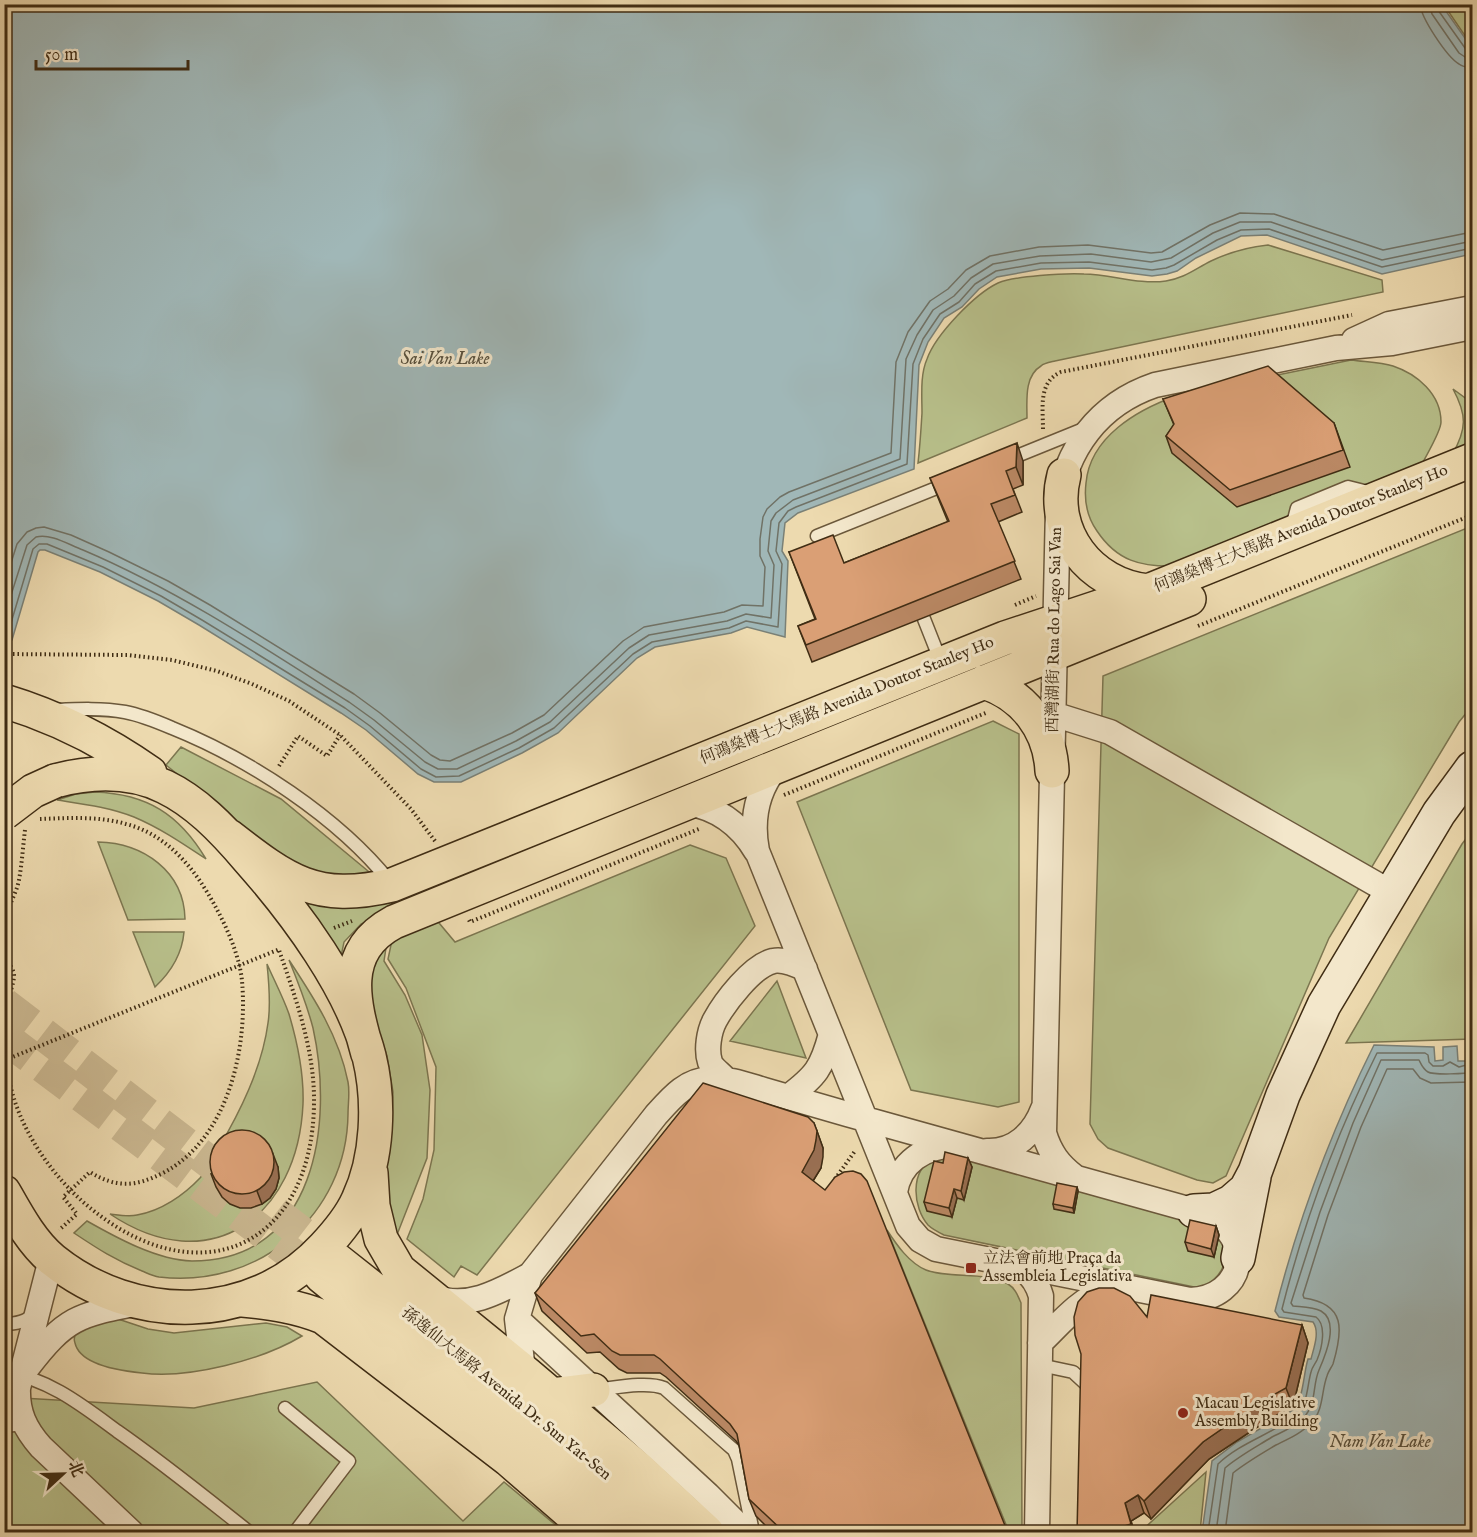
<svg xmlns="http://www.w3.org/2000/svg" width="1477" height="1537" font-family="'IM FELL English','Noto Serif SC',serif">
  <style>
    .green { fill: #b8c08b; stroke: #7c7650; stroke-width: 1.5 }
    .water { fill: #a0b7b7; stroke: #7a8076; stroke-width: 1.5 }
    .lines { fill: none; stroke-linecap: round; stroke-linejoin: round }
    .shore { stroke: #707266; stroke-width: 1.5 }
    .primary-tunnel { stroke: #cab790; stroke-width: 33; stroke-dasharray: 33 16; stroke-linecap: butt }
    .lane-casing { stroke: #6b583b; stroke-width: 15 }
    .street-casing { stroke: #6b583b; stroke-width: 27 }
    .secondary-casing { stroke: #402d14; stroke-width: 36 }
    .primary-casing { stroke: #402d14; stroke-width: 36 }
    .path { stroke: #402d14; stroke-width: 4; stroke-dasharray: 1.5 3; stroke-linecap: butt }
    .lane { stroke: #f3e7cb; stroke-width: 12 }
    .street { stroke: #f3e7cb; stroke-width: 24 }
    .secondary { stroke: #f3e7cb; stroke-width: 33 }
    .primary { stroke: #eddaaf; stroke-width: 33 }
    .primary-bridge-casing { stroke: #402d14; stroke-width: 36; stroke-linecap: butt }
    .primary-bridge { stroke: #eddaaf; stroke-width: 33 }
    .wall { fill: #bb8965; stroke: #402d14; stroke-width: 1.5 }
    .shaded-wall { fill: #996f52; stroke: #402d14; stroke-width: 1.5 }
    .building { fill: #da9f75; stroke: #402d14; stroke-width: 1.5 }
    .poi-dot { fill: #8f2418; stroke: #f3e7cb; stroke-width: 2 }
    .labels { text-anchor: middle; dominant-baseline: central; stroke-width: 6; stroke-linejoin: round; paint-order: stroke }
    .street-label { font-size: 16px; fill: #402d14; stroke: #f3e7cb }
    .poi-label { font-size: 16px; fill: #402d14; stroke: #f3e7cb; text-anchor: start }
    .water-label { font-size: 18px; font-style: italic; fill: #58503d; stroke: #f3e7cb }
  </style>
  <rect width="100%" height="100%" fill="#eddaaf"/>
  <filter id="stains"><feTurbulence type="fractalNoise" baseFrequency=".00333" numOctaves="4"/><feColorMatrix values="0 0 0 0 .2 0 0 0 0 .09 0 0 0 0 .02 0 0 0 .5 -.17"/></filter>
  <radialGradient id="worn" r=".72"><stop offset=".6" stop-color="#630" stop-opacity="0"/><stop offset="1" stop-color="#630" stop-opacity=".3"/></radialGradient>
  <path class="green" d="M1444 5H1472V46Z
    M1268 245 1382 280 1383 292 1055 361C1051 362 1044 363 1041 366 1024 376 1027 401 1027 418L918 463C920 446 921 430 922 413 922 396 920 375 927 359 936 334 975 294 998 283 1015 276 1064 273 1084 274 1111 274 1138 285 1166 281 1185 278 1195 269 1211 261 1230 252 1248 247 1268 245Z
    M1351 360C1365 362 1380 362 1393 366 1417 374 1441 394 1441 422 1441 432 1425 457 1420 468L1175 566C1141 567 1117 561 1097 531 1087 517 1084 500 1086 483 1090 437 1137 410 1176 396 1200 387 1228 385 1253 380 1286 373 1318 367 1351 360Z
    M1453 389 1472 403V447L1452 455C1467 429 1467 415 1453 389Z
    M1472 526V706L1459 722 1329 938 1226 1176 1213 1183 1197 1180 1108 1148 1098 1139 1090 1124 1103 676Z
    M1025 640 1041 642 387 912 361 924 344 942 339 966 300 900 322 905Z
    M993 721 1019 734V1102L998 1107 911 1090 797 802Z
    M181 747 281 799 374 876 320 878 270 849 166 765Z
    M95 792C147 794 179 814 206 859 182 843 160 828 134 817 109 807 83 804 57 800L76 794Z
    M1472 831V1039L1346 1043 1462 844Z
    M98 842C143 843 184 871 185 919L128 920Z
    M690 845 726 858 755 926 477 1275 461 1266 454 1277 407 1239 423 1199 434 1150 436 1067 406 988 388 959 395 926 429 911 455 942Z
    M133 932H184C182 955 171 972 155 987Z
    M388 935 384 961 405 995 422 1035 430 1090 427 1158 393 1245 384 1203 386 1160 392 1132 393 1092 387 1056 367 997 377 946Z
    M289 960C314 998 339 1036 348 1082 350 1092 348 1104 348 1114 347 1215 259 1289 159 1277 153 1276 147 1273 142 1271 115 1260 98 1249 74 1233L87 1221C117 1238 157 1260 192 1261 316 1261 334 1123 313 1028 307 1005 298 982 289 960Z
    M267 964C274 980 283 997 289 1014 297 1041 304 1076 303 1104 298 1217 210 1281 110 1214 118 1215 129 1217 137 1215 161 1211 184 1195 200 1178 207 1170 212 1160 217 1151 240 1112 262 1068 268 1023 271 1004 269 983 267 964Z
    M777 981 806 1058 730 1041Z
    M958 1155 1195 1222C1201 1225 1212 1227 1216 1232 1234 1254 1224 1279 1199 1288L944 1235C940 1233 932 1229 928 1225 913 1208 909 1170 934 1159 941 1156 951 1156 958 1155Z
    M887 1230C896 1244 909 1263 926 1270 949 1279 986 1271 1008 1284 1015 1288 1018 1296 1021 1303L1022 1532H1009Z
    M118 1319 148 1329 174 1333 266 1323 287 1327 302 1336C262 1360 189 1379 142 1373 122 1371 80 1365 75 1343 73 1338 75 1334 78 1330 85 1324 109 1321 118 1319Z
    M317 1382 463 1521 504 1482 564 1532H5V1397L194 1408Z
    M1206 1472 1200 1532H1140Z"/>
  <path class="water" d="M1441 4 1472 48V254L1382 274 1267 235 1241 236 1196 258 1177 271 1167 274 1152 276 1089 268 1041 269 997 277 979 289 962 307 944 318 928 342 919 365 914 469 798 513 785 523 782 551 788 561 785 637 747 627 731 633 655 647 637 658 558 733 522 753 461 782H434L418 774 366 730 341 713 199 625 158 601 100 572 45 550H40L38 552 12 640H5V5Z
    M1374 1045 1434 1047 1435 1061 1443 1060V1047L1457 1046 1458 1061H1466V1045H1472V1532H1202L1212 1461 1237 1442 1293 1410C1304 1398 1303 1375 1308 1359H1311C1314 1347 1320 1332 1313 1322L1279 1317 1275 1311C1298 1220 1332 1129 1374 1045Z"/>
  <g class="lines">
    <path class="shore" d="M1420 4C1421 18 1447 57 1459 64 1463 67 1467 67 1472 68
      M1429 4 1432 14 1459 53 1465 57 1472 59
      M1437 4 1438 10 1465 48 1472 51
      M4 585 17 544 27 532 36 528 44 527 71 535 109 552 168 581 210 605 354 694 380 713 431 755 440 760 450 761 512 733 544 715 623 641 644 627 724 612 742 605 763 606 765 567 760 556V539L763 517 767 509 780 497 789 492 891 453 896 362 908 332 930 301 948 289 966 270 990 256 1039 247 1088 245 1151 253 1162 252 1210 225 1240 213 1274 214 1383 250 1472 232
      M4 617 27 545 36 537C51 533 69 545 83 550 177 590 263 647 349 702L374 720 425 762 438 769H457L516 741 550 722 629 648 649 635 727 621 746 614 771 618 774 565 768 551 771 521 776 513 793 500 900 459 906 359 917 335 933 310 954 296 971 278 993 264 1040 256 1091 254 1151 262 1171 258 1213 233 1240 222H1271L1382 260 1472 241
      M4 635 8 633 33 549 39 544H47L103 567 161 596 202 620 345 708 370 726 421 769 436 777 459 776 519 748 554 728 633 654 652 642 729 628 746 621 778 627 782 564 776 551 779 523 788 511 796 507 907 464 913 364 923 339 940 314 959 302 975 284 996 271 1041 263 1089 262 1152 270 1166 268 1174 265 1217 240 1241 230 1269 229 1382 267 1472 248
      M1208 1532 1218 1464C1241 1442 1273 1434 1296 1415 1308 1405 1307 1386 1311 1372 1312 1367 1315 1364 1317 1360 1322 1348 1327 1325 1316 1317L1284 1312 1282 1309C1304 1222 1337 1133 1377 1053H1425L1428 1055 1429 1062 1433 1066H1443L1450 1062 1459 1067 1470 1064 1472 1052
      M1216 1532 1225 1468C1239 1456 1256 1447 1272 1437 1282 1432 1295 1427 1303 1418 1317 1405 1312 1386 1319 1370 1325 1356 1340 1322 1321 1311 1313 1307 1302 1307 1293 1306L1291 1303 1320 1212 1353 1123 1381 1060H1419C1421 1064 1423 1069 1428 1072 1433 1075 1467 1074 1472 1072
      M1225 1532 1233 1473C1247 1462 1261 1454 1276 1445 1288 1439 1302 1433 1311 1423 1324 1410 1321 1392 1327 1376 1328 1372 1331 1368 1333 1364 1343 1330 1346 1304 1304 1298L1303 1295 1328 1215 1361 1127 1387 1069H1413L1420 1078 1431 1083 1472 1082"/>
    <path class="primary-tunnel" d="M4 1004 337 1260
      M4 1037 321 1276"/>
    <defs>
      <path id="lane" d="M1007 460 1086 428
        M1292 527 1297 508 1348 487 1372 493
        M817 536 949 483
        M924 619 941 662
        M57 710C79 709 103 708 125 712 141 715 158 722 172 728 249 759 338 817 390 882
        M4 1324C18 1324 25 1321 36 1314
        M1040 1365 1073 1372 1086 1384
        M4 1372C48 1378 83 1406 117 1431 163 1463 206 1498 249 1532
        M594 1390C614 1388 647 1381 664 1388L727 1444 734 1450 738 1459 753 1532
        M285 1408 349 1461 295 1532
        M4 1426 25 1424"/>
      <path id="street" d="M1354 340 1389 324 1472 308
        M1053 714 1110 732 1390 892
        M687 803C718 808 740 824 756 851
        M725 1079C721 1074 712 1068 710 1062 706 1050 709 1031 715 1020 725 1002 752 966 773 961 784 959 795 964 805 969
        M788 1097C816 1076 822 1068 831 1034
        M987 1151C1015 1152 1034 1133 1043 1109
        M1075 1177C1059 1165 1050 1153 1044 1133L1058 507C1065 449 1099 404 1155 385L1336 348 1392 343 1472 327
        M895 1192C900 1162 924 1147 953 1145
        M51 1259 18 1388C17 1412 25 1429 41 1447L131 1532
        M1014 1265C1029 1270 1037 1282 1041 1296L1037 1532
        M434 1297C468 1310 500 1291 530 1275
        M517 1319 708 1495 745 1532
        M1040 1343C1060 1324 1078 1301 1104 1291
        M27 1368C66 1317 78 1315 139 1303
        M527 1374 522 1362 517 1319 530 1275 656 1115C672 1097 686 1080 711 1079 729 1078 747 1085 764 1090 792 1098 819 1106 847 1114 967 1147 1086 1181 1206 1214 1256 1237 1245 1298 1190 1300L936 1249 920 1240 908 1226 853 1089 757 851C751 820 756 792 776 767"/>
      <path id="secondary" d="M1194 1211 1214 1210 1231 1202 1246 1189 1255 1172 1283 1095 1324 1005 1439 813 1472 768
        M1238 1258 1254 1177"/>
      <path id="primary" d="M1064 475C1049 532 1090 585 1148 591
        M984 682C1024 695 1050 729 1052 771
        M4 701C57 717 106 742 150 773
        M229 836C287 881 316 903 392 885L1005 638 1153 589 1472 460
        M368 1054C354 1004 338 952 394 922L1189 599
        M371 1173 373 1206 381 1239 399 1270 527 1374 639 1469 707 1532
        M4 1192C17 1215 32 1243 53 1260 134 1325 252 1325 324 1247 337 1233 350 1218 358 1200 378 1158 380 1101 369 1056 352 988 295 912 249 860 193 794 145 757 55 781
        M337 1260 605 1472 673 1532
        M321 1276 582 1488 632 1532
        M243 1300C271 1303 296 1306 323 1317L509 1460 592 1532
        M552 1395 593 1390"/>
    </defs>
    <use href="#lane" class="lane-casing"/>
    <use href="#street" class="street-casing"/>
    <use href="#secondary" class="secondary-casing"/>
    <use href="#primary" class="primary-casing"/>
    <path class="path" d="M1466 4 1472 14
      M1043 429C1043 408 1038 382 1061 372L1352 315
      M1015 605 1036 596
      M1198 626 1472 515
      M4 654 127 655 172 660 217 671 252 684 289 701 340 735 411 809 435 841
      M279 766 298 736 327 756 340 735
      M784 795 988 712
      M40 819C69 818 99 816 126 824 158 832 182 855 200 881 218 908 239 949 242 981 248 1049 228 1139 163 1173 135 1187 116 1188 90 1172L63 1197 77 1214 59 1230
      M25 830C23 846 22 863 19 880 16 896 5 909 5 927 4 939 5 951 9 963 11 967 14 971 14 975 14 984 9 994 8 1002 5 1032 3 1063 12 1092 24 1136 55 1179 89 1207 199 1298 312 1247 314 1104 315 1051 296 999 279 950
      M469 920 470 922 699 829
      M334 928 352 921
      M5 1060 280 949
      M835 1179 855 1151"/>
    <use href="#lane" class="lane"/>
    <use href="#street" class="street"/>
    <use href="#secondary" class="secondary"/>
    <use href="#primary" class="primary"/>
    <defs>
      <path id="primary-bridge" d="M4 813 33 791 55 781"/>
    </defs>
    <use href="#primary-bridge" class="primary-bridge-casing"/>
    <use href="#primary-bridge" class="primary-bridge"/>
  </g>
  <path class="wall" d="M1163 399 1334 423 1350 467 1237 507 1172 453 1166 436 1174 425Z
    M1023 461V485L1013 489 1022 512 998 522 1021 579 812 662 798 626 815 619 789 552 844 563 948 522 930 478Z
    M814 1123 823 1148 821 1168 813 1181 1008 1533H773L756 1516 749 1499 739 1445 736 1441 666 1377 660 1373H627L619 1369 600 1352 587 1353 542 1311 535 1293Z
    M968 1158 972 1167 964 1200 957 1198 952 1217 927 1211 924 1202 943 1163Z
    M278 1167 279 1178 276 1189 270 1198 262 1204 251 1208H240L230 1204 222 1197 216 1187 211 1174Z
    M1077 1187 1078 1191 1074 1213 1054 1209 1053 1204Z
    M1216 1226 1219 1235 1214 1257 1188 1251 1185 1242Z
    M1147 1317 1302 1325 1308 1343 1293 1406 1268 1420 1209 1459 1151 1519 1144 1513 1131 1521 1135 1533H1077Z"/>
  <path class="shaded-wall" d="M1017 443 1023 461V485L1016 467Z
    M817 1131 823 1148V1157L821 1168 808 1189 802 1172Z
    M273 1154 278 1167 279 1178 276 1189 270 1198 262 1204 257 1191Z
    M968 1158 972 1167 964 1200 961 1191Z
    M1077 1187 1078 1191 1074 1213 1073 1208Z
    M954 1189 957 1198 952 1217 949 1208Z
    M1216 1226 1219 1235 1214 1257 1211 1249Z
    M1302 1325 1308 1343 1293 1406 1286 1388Z
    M1261 1402 1268 1420 1209 1459 1151 1519 1144 1501 1203 1442Z
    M1138 1495 1144 1513 1131 1521 1134 1533 1125 1503Z"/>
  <path class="building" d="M1268 366 1334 423 1343 450 1230 490 1166 436 1174 424 1163 399Z
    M1017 443 1016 467 1006 471 1015 495 991 504 1015 561 806 645 798 626 816 619 789 552 833 535 844 563 949 521 930 478Z
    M703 1083 808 1117 814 1123 817 1131 816 1140 814 1150 802 1172 825 1190 835 1177 844 1172 853 1171 861 1174 867 1181 1008 1533H785L749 1499 737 1434 730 1424 660 1359 654 1355H620L612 1351 594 1334 581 1336 535 1293Z
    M210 1162a32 32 0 1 1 64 0a32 32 0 1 1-64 0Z
    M945 1152 968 1158 961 1191 954 1189 949 1208 924 1202 934 1161 943 1163Z
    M1057 1183 1077 1187 1073 1208 1053 1204Z
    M1190 1220 1216 1226 1211 1249 1185 1242Z
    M1099 1288H1114L1130 1296 1147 1317 1151 1295 1302 1325 1286 1388 1261 1402 1203 1442 1144 1501 1138 1495 1125 1503 1131 1524 1101 1533H1077L1081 1354 1075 1335 1074 1317 1078 1302 1087 1292Z"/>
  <g class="poi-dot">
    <rect x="965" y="1262" width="12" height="12" rx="3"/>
    <circle cx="1183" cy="1413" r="6"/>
  </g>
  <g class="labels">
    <g class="street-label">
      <text transform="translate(1301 529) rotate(-22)">何鴻燊博士大馬路 Avenida Doutor Stanley Ho</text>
      <text transform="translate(1055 630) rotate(-89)">西灣湖街 Rua do Lago Sai Van</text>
      <text transform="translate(847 701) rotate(-22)">何鴻燊博士大馬路 Avenida Doutor Stanley Ho</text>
      <text transform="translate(506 1394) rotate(39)">孫逸仙大馬路 Avenida Dr. Sun Yat-Sen</text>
    </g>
    <g class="poi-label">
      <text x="983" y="1259">立法會前地 Praça da<tspan x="983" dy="18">Assembleia Legislativa</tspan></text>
      <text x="1195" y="1404">Macau Legislative<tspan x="1195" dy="18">Assembly Building</tspan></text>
    </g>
    <g class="water-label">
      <text x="445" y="359">Sai Van Lake</text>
      <text x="1380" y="1442">Nam Van Lake</text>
    </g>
  </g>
  <rect width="1477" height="1537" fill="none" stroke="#eddaaf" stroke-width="24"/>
  <rect x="6" y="6" width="1465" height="1525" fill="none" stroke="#402d14" stroke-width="3"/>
  <rect x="12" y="12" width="1453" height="1513" fill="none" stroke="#402d14" stroke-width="1.5"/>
  <g transform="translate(63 1474) rotate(68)" stroke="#f3e7cb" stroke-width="4.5" paint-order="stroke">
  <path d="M0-4.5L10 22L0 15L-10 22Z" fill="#402d14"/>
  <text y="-9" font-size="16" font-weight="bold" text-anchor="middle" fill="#402d14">北</text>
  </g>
  <path d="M36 60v9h152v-9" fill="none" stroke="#402d14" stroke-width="3"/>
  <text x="45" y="60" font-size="18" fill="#402d14" stroke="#f3e7cb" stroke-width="4.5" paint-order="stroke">50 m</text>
  <rect width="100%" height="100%" filter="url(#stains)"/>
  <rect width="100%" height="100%" fill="url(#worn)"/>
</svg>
